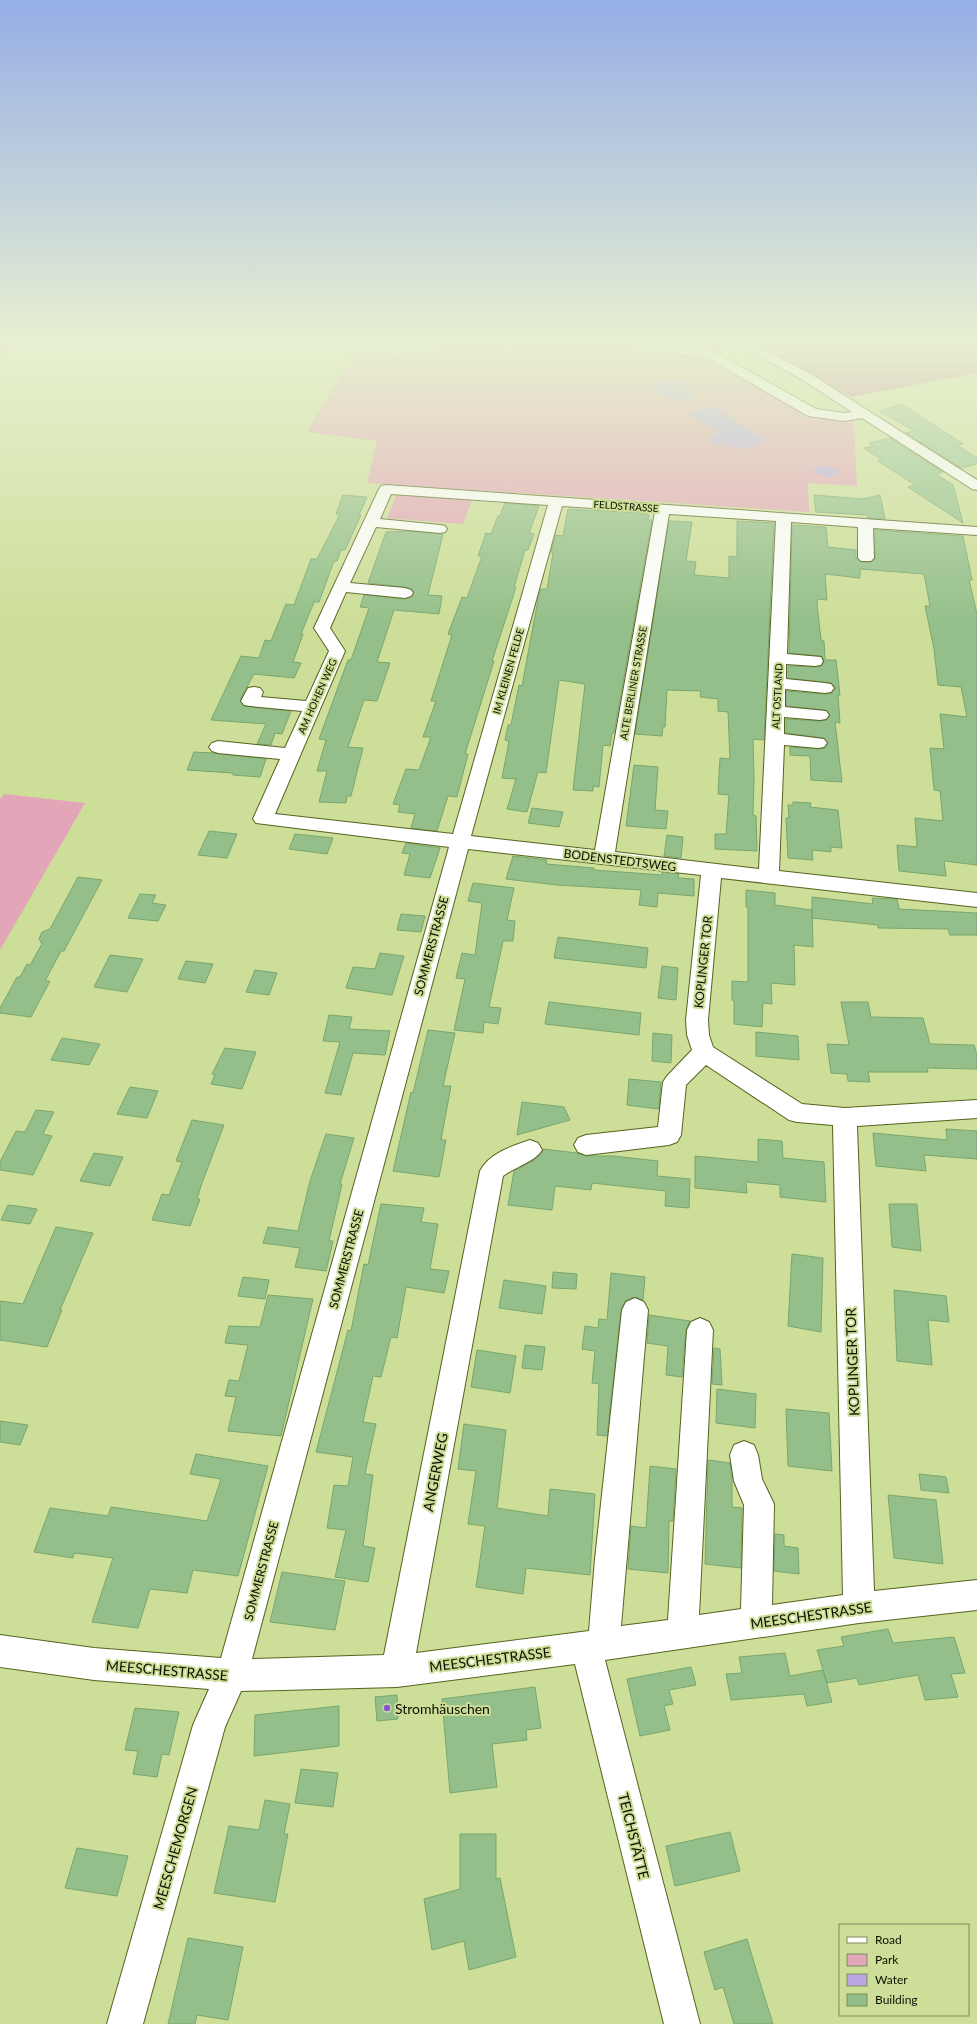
<svg xmlns="http://www.w3.org/2000/svg" width="977" height="2024" font-family="Lato,sans-serif">
  <style>
    .green { fill: #e3a5b8 }
    .forest { fill: #c07c92 }
    .water { fill: #baa6e2 }
    .building { fill: #94bf8a; stroke: #79a66e }
    .lines { fill: none; stroke-linecap: round; stroke-linejoin: round }
    .minor-casing { stroke: #56631f; stroke-width: 2 }
    .minor { fill: #fff; fill-rule: evenodd }
    .poi-dot { fill: #8655cd; stroke: #cdde98; stroke-width: 1.5 }
    .labels { text-anchor: middle; dominant-baseline: central; stroke-width: 4; stroke-linejoin: round; paint-order: stroke }
    .far-street-label { font-size: 10px; fill: #0b1000; stroke: #cdde98 }
    .street-label { font-size: 12px; fill: #0b1000; stroke: #cdde98 }
    .near-street-label { font-size: 14px; fill: #0b1000; stroke: #cdde98 }
    .near-poi-label { font-size: 14px; fill: #0b1000; stroke: #cdde98; text-anchor: start }
  </style>
  <rect width="100%" height="100%" fill="#cdde98"/>
  <path class="green" d="M0 342H18L0 358Z
    M438 342H723L731 346 698 356 817 420 853 409 857 486 808 483 809 512 367 483 377 441 307 432 354 353 430 358Z
    M397 494 472 500 463 524 387 518Z
    M4 794 85 803 0 950V799Z"/>
  <path class="forest" d="M750 342H977V373L851 397Z"/>
  <path class="water" d="M675 378 684 383 685 390 693 396 692 400 666 398 652 389 658 385 655 383Z
    M712 406 767 441 742 449 707 441 717 432 689 413Z
    M821 465 839 470 831 478 812 472Z"/>
  <path class="building" d="M902 404 963 444 957 445 977 458V464L961 468 906 433 914 431 879 411Z
    M890 438 943 472 936 474 953 485 963 523 908 487 915 485 878 461 882 460 864 448 873 446 869 443Z
    M343 495 367 497 359 515H361L345 550H341L337 561H334L319 602H314L301 634H303L293 662 301 663 294 678 254 674 240 700 244 706 291 711 282 734 275 733 271 745 257 744 266 724 211 720 241 656 259 658 265 640 271 641 286 604 294 605 311 559H317L340 514H336Z
    M814 495 863 499 880 495 885 519 868 518 867 515 816 512Z
    M505 503 539 506 529 533 534 534 528 550H525L514 587H516L492 661H494L465 754H468L457 797 448 796 437 831 411 828 415 814 398 812 400 805 393 804 406 769 419 770 431 737H423L436 701H431L452 635 448 634 462 597 467 598 482 556H478L486 533 491 534 498 516H500Z
    M568 509 641 513 649 515 648 520H652L614 733H612L610 746 603 745 599 787 593 786V791L573 790 585 684 559 680 546 773 538 772 527 812 507 809 516 779 502 778 509 741 505 740 508 725H511L519 685 522 686 539 594 541 589H547L553 553 551 552 556 535 563 536Z
    M669 521 692 522 686 561 696 562 694 575 729 578V556L737 557V521L774 523 764 740 753 739 754 778 753 815 756 816 757 851 715 849V834H726L729 795 718 794 720 758 730 759 728 712 718 711V699L700 697 701 691 667 690 665 727H663L662 736 635 734Z
    M792 525 826 527 828 547 856 550V558L861 562H871L875 559V530L963 536 972 580H969L977 614V865L944 861 946 876 899 871 897 845 917 847 915 818 943 821 940 791 934 790 930 748 944 749 940 714 967 717 961 687 938 685 934 649 925 606H930L924 574 860 569V578L825 574 827 600 818 599 817 604 821 640 824 641 825 660H836L840 695H838L840 723 835 722 842 782 811 780 810 756 790 755V747L818 749 825 748 828 743 824 738 786 733V719L820 721 827 720 830 715 826 710 786 706V691L825 694 832 693 836 688 831 683 788 678V666L815 667 821 666 824 662 821 656 789 653Z
    M408 531 443 534 428 595 442 596 439 614 394 610 377 662 390 663 377 701 364 700 348 747 363 748 351 796H347L346 803 319 802 327 771H317L326 740 319 739 348 660H351L369 608 360 607 364 595 405 599 411 597 414 594 412 589 405 587 368 583 386 532Z
    M194 752 214 753 266 759 260 777 233 775V773L187 770Z
    M634 765 658 767 655 810 668 811 666 829 626 826Z
    M793 802 811 803 810 807 838 810 842 848 831 847V852L812 850 813 860 788 858 786 818H789L788 805H793Z
    M532 808 563 812 559 827 528 823Z
    M209 831 237 834 227 858 198 855Z
    M295 834 333 838 327 854 289 849Z
    M667 835 683 837 681 858 664 856Z
    M406 843 440 848 430 878 404 875 410 854 402 853Z
    M513 856 547 860 546 864 594 868V870L662 875V872L679 874 678 878 694 879V896L658 893 657 907 639 905 641 890 557 885 506 879Z
    M78 877 102 880 64 951H61L45 981H50L31 1017 0 1013V1008L17 977H20L27 964 30 965 42 944 39 939 42 932 50 929Z
    M473 883 514 888 507 920 515 921 513 941H503L489 1007 501 1008 498 1024 484 1022 483 1033 454 1030 465 979 456 978 462 953 475 955 482 903 468 901Z
    M746 890 775 893V905L812 910 813 947 794 945 795 985 771 983 772 1004 763 1003 762 1027 734 1024V1001L732 1000V981L748 982V907H746Z
    M140 894 156 895 152 903 166 905 158 921 128 918Z
    M812 897 873 904 872 898 893 899H897L899 909 977 913V935H950L948 929 878 928V925L812 918Z
    M401 914 425 916 421 932 397 930Z
    M558 937 648 948 646 968 554 958Z
    M380 953 404 956 392 995 346 988 353 967 375 969Z
    M110 955 143 959 127 992 94 987Z
    M186 961 213 964 205 983 178 979Z
    M662 966 678 968 676 1000 658 998Z
    M255 970 277 973 269 995 246 992Z
    M549 1002 641 1013 639 1035 545 1024Z
    M841 1002H868L871 1017 923 1018 930 1044 974 1045 977 1055V1069L927 1068 928 1072H868L870 1082 848 1081 847 1074 831 1073 827 1044 849 1045Z
    M329 1015 352 1017 349 1029 390 1031 385 1055 353 1053 341 1095 325 1093 340 1042 323 1041Z
    M428 1030 455 1033 443 1086H451L441 1140H446L439 1177 393 1171 411 1092 413 1093Z
    M756 1032 798 1036 799 1060 756 1056Z
    M653 1033 672 1035 671 1063 652 1061Z
    M62 1038 100 1044 89 1065 51 1060Z
    M225 1048 256 1052 242 1089 211 1084 215 1075 212 1074Z
    M629 1079 661 1082 659 1109 627 1105Z
    M130 1087 158 1091 147 1118 117 1114Z
    M522 1102 564 1107 570 1120 517 1135Z
    M36 1110 54 1112 43 1134 52 1136 33 1175 0 1170V1162L16 1131 25 1132Z
    M192 1120 224 1125 202 1183 197 1199H200L190 1226 152 1220 162 1194 169 1195 182 1162 176 1161Z
    M946 1129 977 1131V1159L924 1155 926 1171 876 1166 873 1133 947 1140Z
    M326 1134 354 1138 340 1184H342L329 1241H333L326 1271 295 1267 300 1248 263 1243 268 1227 298 1231 310 1181Z
    M758 1139 782 1141 783 1158 824 1162 826 1202 780 1197V1185L746 1182 747 1193 695 1188V1156L758 1162Z
    M543 1149 577 1153 586 1156H613L658 1161 657 1176 690 1179 689 1208 665 1206 666 1191 592 1183 591 1190 555 1186 552 1210 508 1205 514 1171 536 1159 543 1151Z
    M94 1153 123 1157 110 1186 80 1181Z
    M381 1204 424 1208 421 1222 438 1224 430 1269 449 1271 444 1293 406 1287 397 1338 391 1337 381 1377 373 1376 363 1422 376 1424 365 1474 373 1475 363 1546 375 1548 368 1582 335 1577 346 1530 327 1528 334 1485 348 1486 353 1457 316 1452 348 1330 351 1331 364 1264 368 1265Z
    M889 1204H917L921 1251 892 1247Z
    M8 1205 17 1206 37 1209 30 1224 1 1220Z
    M56 1227 93 1233 60 1310H62L47 1347 0 1340V1301L23 1304Z
    M792 1254 823 1258 821 1332 788 1326Z
    M553 1272 577 1274 576 1289 552 1288Z
    M611 1273 645 1277 643 1300 634 1297 625 1301 621 1310 607 1436 597 1435 599 1384 592 1383 595 1351 582 1349 585 1326 598 1328 599 1319 607 1320Z
    M243 1277 269 1280 265 1299 238 1296Z
    M504 1280 546 1286 542 1314 499 1308Z
    M894 1290 946 1296 949 1322 928 1320 932 1365 897 1361Z
    M268 1295 313 1299 281 1436 228 1431 236 1397 225 1396 229 1380 239 1381 248 1345 225 1343 229 1326 260 1327Z
    M649 1315 690 1321 686 1330 682 1377 666 1375 668 1346 647 1343Z
    M525 1345 545 1347 542 1370 522 1368Z
    M714 1348 720 1349 722 1385 712 1384Z
    M477 1350 516 1356 510 1393 471 1387Z
    M717 1389 756 1394 755 1428 716 1423Z
    M786 1409 829 1413 832 1471 788 1466Z
    M0 1421 28 1425 20 1445 0 1442Z
    M464 1424 506 1430 497 1508 548 1516 550 1489 595 1494 590 1575 526 1568 523 1594 476 1587 485 1526 468 1524 476 1471 458 1469Z
    M196 1454 268 1466 238 1576 193 1570 187 1593 150 1589 138 1628 92 1622 113 1558 74 1553 73 1558 34 1552 50 1508 108 1516 111 1507 207 1521 221 1479 190 1474Z
    M708 1460 730 1463 732 1480V1507L742 1508 741 1568 705 1564Z
    M650 1466 676 1469 673 1521H669L668 1573 628 1569 631 1526 646 1528Z
    M919 1474 946 1477 949 1493 921 1490Z
    M888 1495 936 1500 943 1564 894 1558Z
    M775 1534 784 1535V1546L798 1548 799 1574 774 1571Z
    M282 1572 345 1581 335 1630 270 1622Z
    M888 1629 893 1643 954 1637 965 1673 951 1674 958 1697 925 1700 918 1675 859 1685 857 1678 827 1683 817 1650 844 1646 841 1637Z
    M785 1653 790 1676 823 1670 832 1702 807 1706 804 1694 731 1700 726 1674 742 1673 739 1657Z
    M691 1667 696 1685 669 1690 673 1704 664 1706 670 1730 640 1736 627 1679Z
    M535 1687 541 1728 526 1730 527 1740 492 1744 497 1787 450 1793 442 1699Z
    M397 1695 398 1719 377 1721 375 1697Z
    M339 1706V1746L254 1756 255 1715Z
    M135 1708 179 1712 169 1755 162 1754 157 1777 133 1774 138 1751 125 1750Z
    M301 1769 338 1773 333 1807 295 1803Z
    M265 1800 290 1804 284 1834H288L275 1902 214 1893 229 1826 259 1830Z
    M730 1832 740 1871 675 1886 666 1846Z
    M460 1834H496V1879L500 1878 516 1957 469 1970 464 1941 432 1950 424 1899 460 1889Z
    M77 1848 128 1856 117 1896 65 1888Z
    M188 1938 243 1947 228 2020 197 2015 195 2024H168Z
    M747 1939 758 1976 773 2024H734L723 1987 715 1990 704 1952Z"/>
  <g class="lines">
    <defs>
      <path id="minor" d="M630 342H644L713 351 816 409 844 413 852 412 801 379 732 342H748L809 373 977 480V490L972 489 862 418 844 421 808 416 706 357 642 350Z
        M386 485 977 527V535L873 528 874 558 871 561H861L858 558V527L791 522 787 654 821 657 823 661 821 665 815 666 786 664V679L825 683 831 684 834 688 831 692 825 693 785 689V707L826 711 829 715 826 719 820 720 784 717V734L824 739 827 743 824 747 818 748 784 745 779 871 977 893V907L721 878 708 1020 709 1035 713 1047 802 1104 845 1108 977 1100V1118L857 1126 874 1591 977 1580V1610L859 1623 605 1660 700 2024H664L575 1664 397 1687 241 1691 225 1727 143 2024H107L193 1725 209 1689 94 1680 0 1667V1635L94 1648 221 1658 449 847 256 823 253 819 280 759 218 753 212 751 209 747 212 743 218 741 285 748 302 711 250 706 244 705 241 701 248 688 254 687 260 688 263 692 261 697 306 701 329 651 314 628 379 489 381 486ZM391 494 548 505 453 834 275 814 345 651 330 628 346 592 405 598 411 596 413 593 411 590 405 588 350 583 376 527 440 533 445 532 447 529 445 526 440 525 380 519ZM562 506 655 512 595 850 471 836ZM669 514 776 521 759 869 615 852ZM468 849 701 875 686 1020 687 1035 692 1050 667 1076 663 1082 658 1127 586 1135 578 1138 574 1145 578 1152 586 1155 669 1145 677 1142 681 1135 686 1085 706 1065 789 1120 797 1122 833 1125 843 1595 772 1605 774 1504 762 1479 758 1455 754 1445 744 1441 734 1445 730 1455 734 1481 744 1505 741 1609 699 1615 713 1330 709 1322 700 1318 691 1322 687 1330 668 1620 621 1626 648 1310 644 1302 635 1298 626 1302 622 1310 595 1559 589 1631 416 1653 503 1176C515 1167 536 1161 542 1150L538 1143 530 1140C512 1146 489 1153 480 1171L384 1655 252 1659Z"/>
    </defs>
    <use href="#minor" class="minor-casing"/>
    <use href="#minor" class="minor"/>
  </g>
  <linearGradient id="sky" x2="0" y2="1"><stop stop-color="#95aee6"/><stop offset="0.55" stop-color="#e8f0d1"/><stop offset="1" stop-color="#e8f0d1" stop-opacity="0"/></linearGradient>
  <rect width="977" height="625" fill="url(#sky)"/>
  <circle class="poi-dot" cx="387" cy="1708" r="4"/>
  <g class="labels">
    <g class="far-street-label">
      <text transform="translate(626 506) rotate(4)">FELDSTRASSE</text>
      <text transform="translate(508 671) rotate(-74)">IM KLEINEN FELDE</text>
      <text transform="translate(633 683) rotate(-80)">ALTE BERLINER STRASSE</text>
      <text transform="translate(317 696) rotate(-66)">AM HOHEN WEG</text>
      <text transform="translate(777 696) rotate(-87)">ALT OSTLAND</text>
    </g>
    <g class="street-label">
      <text transform="translate(620 860) rotate(7)">BODENSTEDTSWEG</text>
      <text transform="translate(431 946) rotate(-75)">SOMMERSTRASSE</text>
      <text transform="translate(703 962) rotate(-84)">KOPLINGER TOR</text>
      <text transform="translate(346 1259) rotate(-75)">SOMMERSTRASSE</text>
      <text transform="translate(261 1571) rotate(-75)">SOMMERSTRASSE</text>
    </g>
    <g class="near-street-label">
      <text transform="translate(852 1362) rotate(-92)">KOPLINGER TOR</text>
      <text transform="translate(435 1472) rotate(-79)">ANGERWEG</text>
      <text transform="translate(811 1615) rotate(-8)">MEESCHESTRASSE</text>
      <text transform="translate(490 1659) rotate(-7)">MEESCHESTRASSE</text>
      <text transform="translate(167 1670) rotate(5)">MEESCHESTRASSE</text>
      <text transform="translate(634 1836) rotate(76)">TEICHSTÄTTE</text>
      <text transform="translate(175 1848) rotate(-74)">MEESCHEMORGEN</text>
    </g>
    <g class="near-poi-label">
      <text x="395" y="1708">Stromhäuschen</text>
    </g>
  </g>
  <rect x="839" y="1924" width="130" height="92" fill="#cdde98" stroke="#7f8c5b"/>
  <rect x="847" y="1937" width="20" height="6" fill="#ffffff" stroke="#7f8c5b"/>
  <text x="875" y="1944" font-size="12" fill="#0b1000">Road</text>
  <rect x="847" y="1954" width="20" height="12" fill="#e3a5b8" stroke="#7f8c5b"/>
  <text x="875" y="1964" font-size="12" fill="#0b1000">Park</text>
  <rect x="847" y="1974" width="20" height="12" fill="#baa6e2" stroke="#7f8c5b"/>
  <text x="875" y="1984" font-size="12" fill="#0b1000">Water</text>
  <rect x="847" y="1994" width="20" height="12" fill="#94bf8a" stroke="#7f8c5b"/>
  <text x="875" y="2004" font-size="12" fill="#0b1000">Building</text>
</svg>
